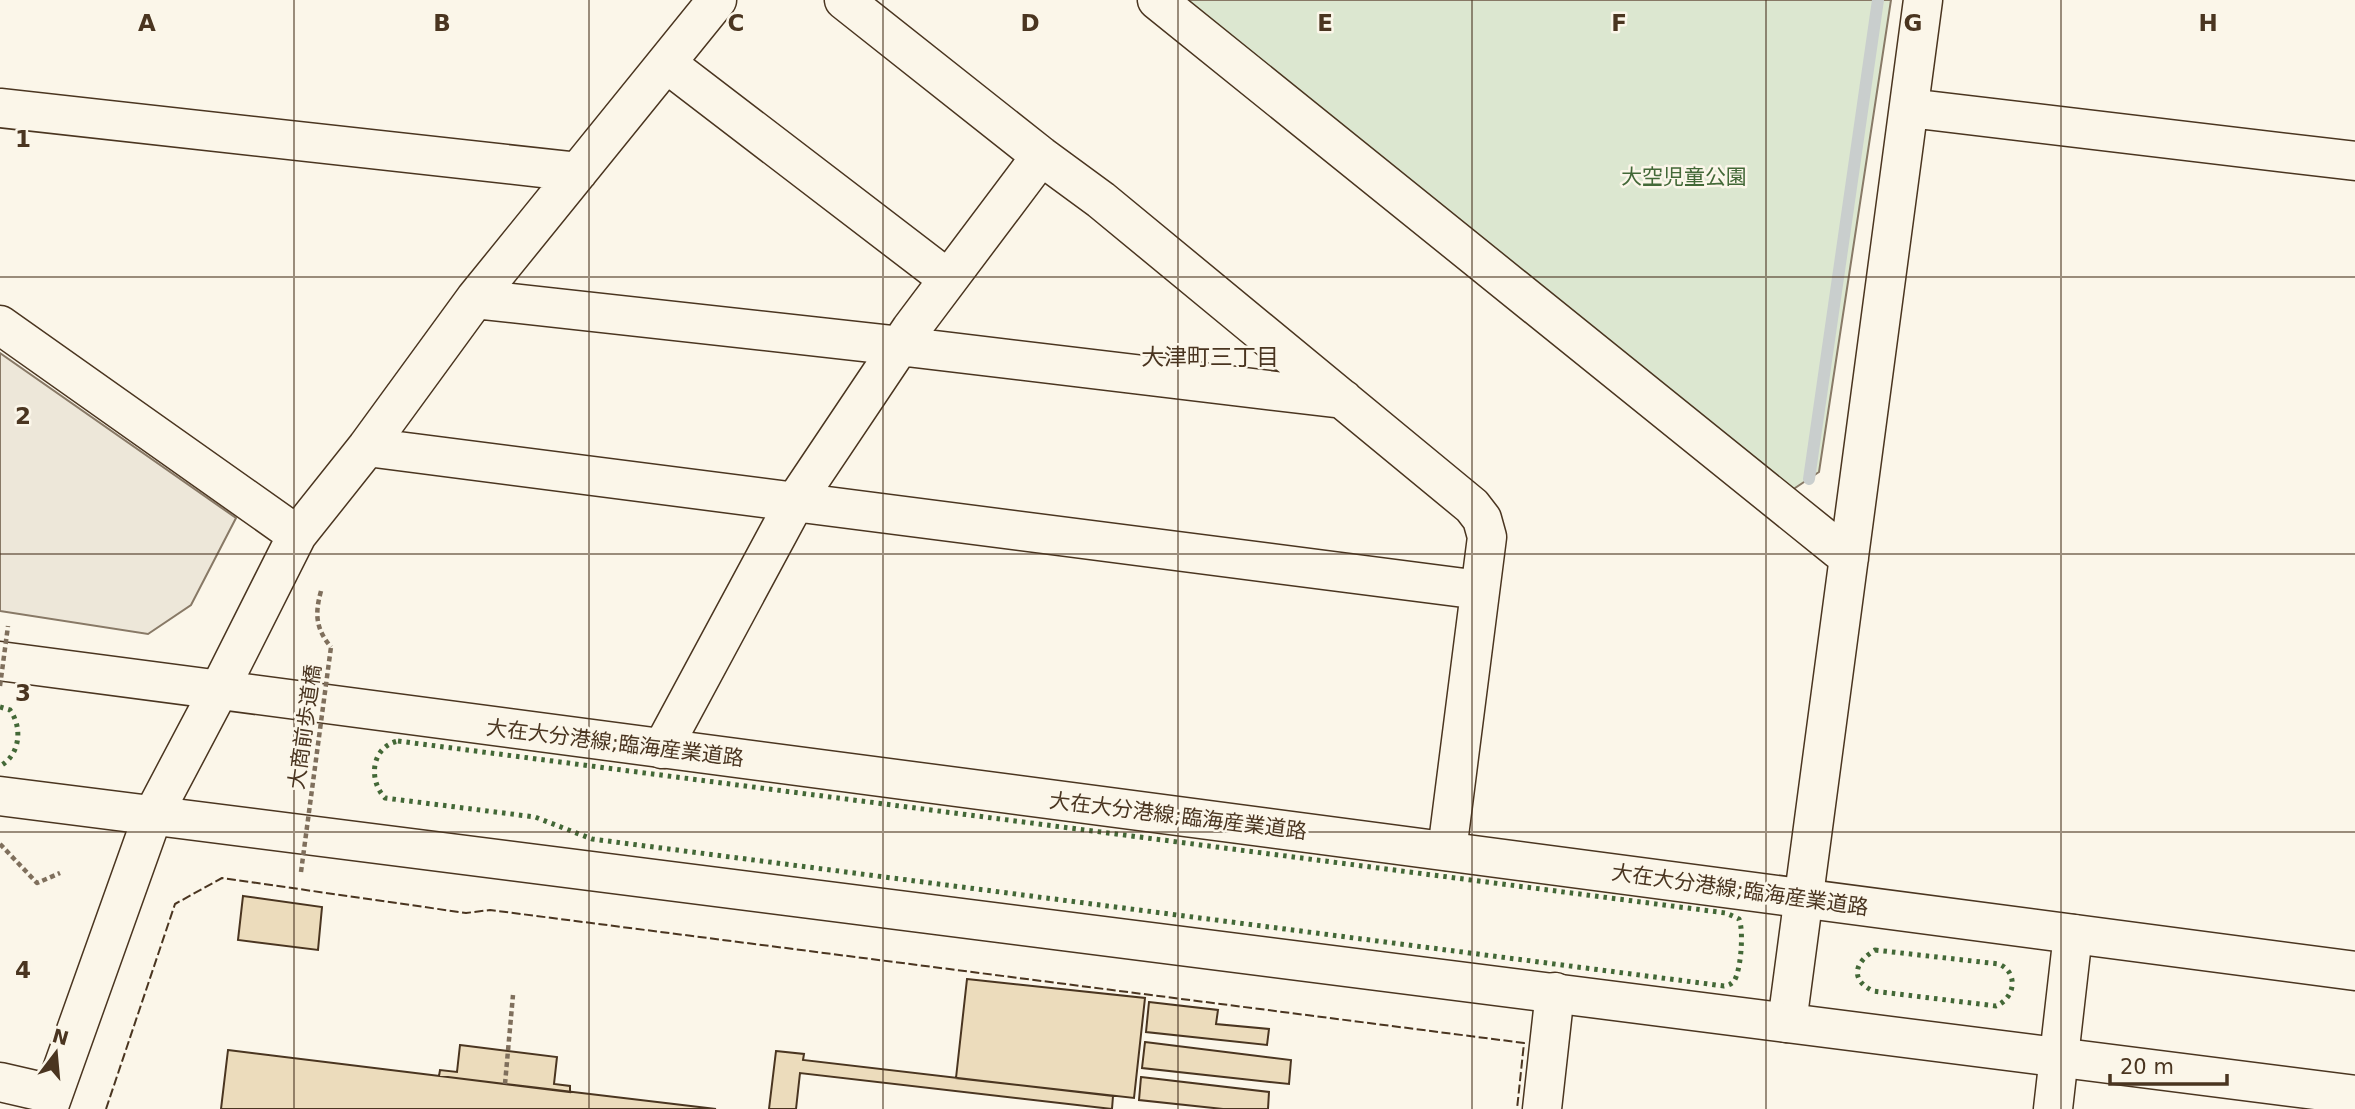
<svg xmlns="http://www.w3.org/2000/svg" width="2355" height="1109" font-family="'DejaVu Sans','Noto Sans JP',sans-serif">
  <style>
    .green { fill: #dce7d0; stroke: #887966; stroke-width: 2 }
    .parking { fill: #ede7d9; stroke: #887966; stroke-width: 2 }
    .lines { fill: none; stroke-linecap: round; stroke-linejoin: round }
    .stream { stroke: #c9cecd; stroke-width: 12 }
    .building { fill: #ecdcbc; stroke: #4a3520; stroke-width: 2 }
    .minor-casing { stroke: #4a3520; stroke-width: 41 }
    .major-casing { stroke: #4a3520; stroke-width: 41 }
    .path { stroke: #7f6f5c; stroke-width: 4.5; stroke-dasharray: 5 3.5; stroke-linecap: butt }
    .minor { stroke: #fbf6e9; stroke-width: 38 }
    .major { stroke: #fbf6e9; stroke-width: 38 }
    .path-bridge { stroke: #7f6f5c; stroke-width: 4.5; stroke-dasharray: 5 3.5; stroke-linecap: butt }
    .hedge { stroke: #436837; stroke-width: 5; stroke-dasharray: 3.5 5; stroke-linecap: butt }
    .fence { stroke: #4a3520; stroke-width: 2; stroke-dasharray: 9 3.5; stroke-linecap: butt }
    .grid { fill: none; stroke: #4a3520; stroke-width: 2; stroke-opacity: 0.55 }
    .labels { text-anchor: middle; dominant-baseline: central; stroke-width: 5; stroke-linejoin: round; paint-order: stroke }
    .park-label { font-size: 21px; fill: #436837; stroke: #fbf6e9 }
    .street-label { font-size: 21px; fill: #4a3520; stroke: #fbf6e9 }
    .neighbourhood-label { font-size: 23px; fill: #4a3520; stroke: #fbf6e9 }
    .grid-label { font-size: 23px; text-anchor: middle; font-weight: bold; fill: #4a3520; stroke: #fbf6e9; stroke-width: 5; stroke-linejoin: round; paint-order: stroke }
  </style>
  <rect width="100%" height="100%" fill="#fbf6e9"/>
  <path class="green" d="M1185 0H1891L1819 472 1789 492Z"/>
  <path class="parking" d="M0 353 236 518 191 605 148 634 0 611Z"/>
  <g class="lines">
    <path class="stream" d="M1809 479 1878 0"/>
  </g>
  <path class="building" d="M243 896 322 907 318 950 238 940Z
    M967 979 1145 998 1134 1098 956 1078Z
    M1149 1002 1218 1010 1216 1024 1269 1029 1267 1045 1146 1032Z
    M1145 1042 1291 1060 1289 1084 1142 1068Z
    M460 1045 557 1057 554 1084 570 1086V1092L439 1076 440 1070 457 1072Z
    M228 1050 505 1084 716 1109H221Z
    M776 1051 804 1054 803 1060 1113 1096 1112 1109 800 1073 796 1109H769Z
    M1141 1077 1269 1092 1268 1109H1223L1139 1100Z"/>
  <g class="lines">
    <defs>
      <path id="minor" d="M844 0 1041 156 1101 200 1472 506 1482 519 1487 537 1447 851
        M1157 0 1849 558
        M666 63 948 279
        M0 108 578 172
        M1909 108 2355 161
        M475 299 900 346 1343 399
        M0 325 297 535
        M367 447 1480 590
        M662 749 795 502 911 329 1041 156
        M1787 1023 1923 0
        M0 1082 52 1094
        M48 1109 153 815 219 690 297 535 367 447 475 299 717 0
        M1542 1109 1555 992
        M2053 1109 2073 934"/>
      <path id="major" d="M0 661 2355 971
        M0 796 2355 1095"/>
    </defs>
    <use href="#minor" class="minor-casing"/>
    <use href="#major" class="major-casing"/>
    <path class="path" d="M321 591C315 613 315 628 331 647
      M0 844 37 883 60 873
      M505 1084 513 995"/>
    <use href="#minor" class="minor"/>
    <use href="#major" class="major"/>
    <path class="path-bridge" d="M0 686 8 626
      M301 872 331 647"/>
    <path class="hedge" d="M0 707 10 710C23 728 20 755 0 766
      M398 741 1726 913 1739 919C1744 930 1741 971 1734 981 1730 985 1729 985 1724 986L592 839 535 817 385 798C368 780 371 747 398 741Z
      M1875 950 1999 964C2019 973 2015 998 1996 1006L1873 991C1849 979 1855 962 1875 950Z"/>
    <path class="fence" d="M106 1109 175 904 222 878 466 913 490 910 1524 1043 1517 1109"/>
  </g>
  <path class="grid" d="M294 0V1109M589 0V1109M883 0V1109M1178 0V1109M1472 0V1109M1766 0V1109M2061 0V1109M0 277H2355M0 554H2355M0 832H2355"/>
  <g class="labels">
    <g class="park-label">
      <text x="1684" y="177">大空児童公園</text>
    </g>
    <g class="street-label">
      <text transform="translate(305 727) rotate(-82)">大商前歩道橋</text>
      <text transform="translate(615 743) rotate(7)">大在大分港線;臨海産業道路</text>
      <text transform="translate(1178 816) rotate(7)">大在大分港線;臨海産業道路</text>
      <text transform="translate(1740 890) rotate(8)">大在大分港線;臨海産業道路</text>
    </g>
    <g class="neighbourhood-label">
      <text x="1210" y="357">大津町三丁目</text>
    </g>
  </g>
  <g class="grid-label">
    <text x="147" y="31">A</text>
    <text x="442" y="31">B</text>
    <text x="736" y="31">C</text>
    <text x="1030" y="31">D</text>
    <text x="1325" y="31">E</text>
    <text x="1619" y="31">F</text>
    <text x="1913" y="31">G</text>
    <text x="2208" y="31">H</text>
    <text x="23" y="147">1</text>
    <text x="23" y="424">2</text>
    <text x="23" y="701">3</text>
    <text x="23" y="978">4</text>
  </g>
  <g transform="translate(56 1053) rotate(16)" stroke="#fbf6e9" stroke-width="5" paint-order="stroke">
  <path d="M0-5L12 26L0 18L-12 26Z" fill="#4a3520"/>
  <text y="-10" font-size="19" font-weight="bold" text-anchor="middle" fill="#4a3520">N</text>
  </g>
  <path d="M2110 1074v10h117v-10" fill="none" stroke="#4a3520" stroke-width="3.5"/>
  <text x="2120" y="1074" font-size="21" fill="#4a3520" stroke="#fbf6e9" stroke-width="5" paint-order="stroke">20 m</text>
</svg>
